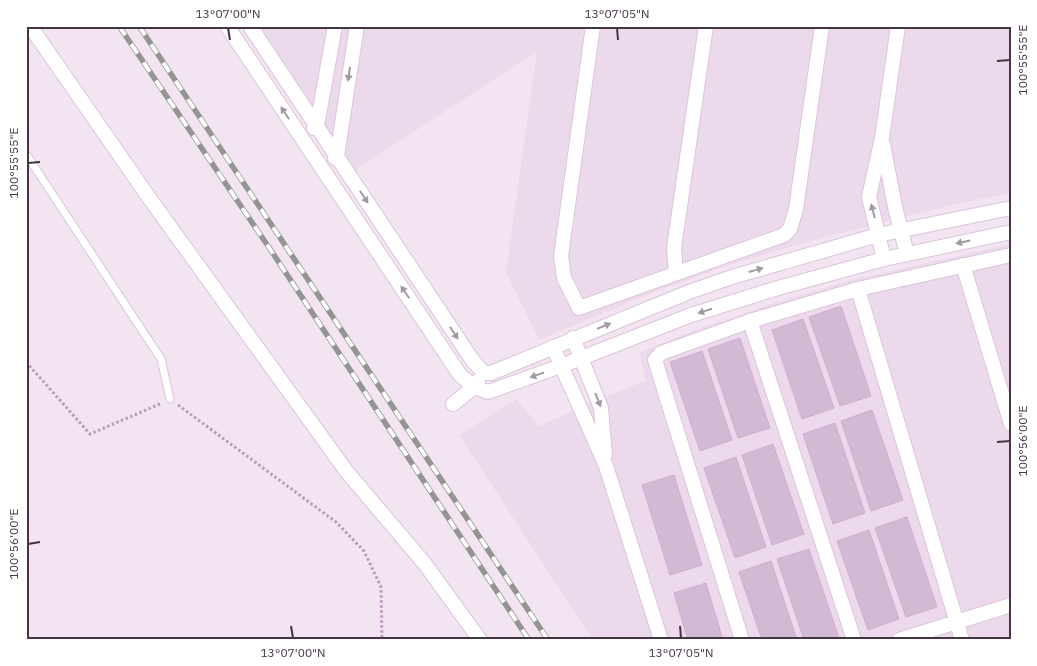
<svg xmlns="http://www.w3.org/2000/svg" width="1037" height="666" font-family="'IBM Plex Sans',sans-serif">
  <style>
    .residential { fill: #edd9ec }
    .building { fill: #d3bad4; stroke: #ceadcf }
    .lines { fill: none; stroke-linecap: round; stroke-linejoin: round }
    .lane-casing { stroke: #dcc4db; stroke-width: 9 }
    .street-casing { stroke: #dcc4db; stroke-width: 16 }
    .path { stroke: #bf98be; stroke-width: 3; stroke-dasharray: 2.5 2.5; stroke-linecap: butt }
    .lane { stroke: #fff; stroke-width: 7 }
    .street { stroke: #fff; stroke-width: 14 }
    .rail-casing { stroke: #949494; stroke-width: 5.5 }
    .rail { stroke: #fff; stroke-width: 4; stroke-dasharray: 11; stroke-linecap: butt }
    .oneway { fill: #a29aa2 }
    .ticks { fill: none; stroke: #443444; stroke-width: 2 }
    .neatline { fill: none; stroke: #443444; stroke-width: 2 }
    .ticks-label { font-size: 12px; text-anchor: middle; fill: #443444 }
  </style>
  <rect width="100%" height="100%" fill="#f2e4f1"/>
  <path class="residential" d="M256 26H1011V193L955 204 803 243 726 266 654 292 539 340 506 272 537 51 354 171Z
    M1011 244V640H593L459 435 516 399 539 426 646 380 639 353 695 330 774 303 847 281Z"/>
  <path class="building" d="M841 306 871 396 840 406 809 317Z
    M803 319 834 408 802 419 772 330Z
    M740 338 770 428 738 438 708 349Z
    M702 351 732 440 700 451 670 362Z
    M872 410 903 500 871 511 841 421Z
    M835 423 865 513 833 524 803 434Z
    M773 444 804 534 772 545 742 455Z
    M736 457 766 547 735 558 704 468Z
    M674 475 702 565 670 575 642 485Z
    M907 517 937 607 906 617 875 528Z
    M869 530 899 619 868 630 837 541Z
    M809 549 839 638 834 640H804L777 559Z
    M771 561 797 640H762L739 572Z
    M706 583 723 640H688L674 593Z"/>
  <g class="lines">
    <defs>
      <path id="lane" d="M26 154 161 359 170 399"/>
      <path id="street" d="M30 26 150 199 347 472 425 564 480 640
        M227 26 460 375 474 387 488 392 561 366 691 315 778 288 884 259 1011 232
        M250 26 473 361 484 373H491L689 292 732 277 878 235 1011 208
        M593 26 561 256 564 278 579 308 784 235 790 229 796 209 822 26
        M314 128 317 126 335 26
        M883 144 895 207 907 254
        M335 158 337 156 357 26
        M884 259 869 197 882 138 898 26
        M963 265 1011 424
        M676 273 674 248 706 26
        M858 289 962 640
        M750 321 854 640
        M573 338 601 408 605 455
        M553 347 606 466 661 640
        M453 404 474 387 478 381
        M742 640 655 360 661 353 750 321 858 289 1011 255
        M899 640 1011 605"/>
    </defs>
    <use href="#lane" class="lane-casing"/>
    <use href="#street" class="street-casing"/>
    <path class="path" d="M26 362 90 434 160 404
      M178 405 336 522 364 551 381 587 382 640"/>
    <use href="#lane" class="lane"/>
    <use href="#street" class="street"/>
    <defs>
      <path id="rail" d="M119 26 270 249 529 640
        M139 26 548 640"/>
    </defs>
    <use href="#rail" class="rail-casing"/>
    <use href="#rail" class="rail"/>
  </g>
  <defs><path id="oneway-solid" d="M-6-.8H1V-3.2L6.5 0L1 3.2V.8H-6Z" transform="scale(1.25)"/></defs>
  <g class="oneway">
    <use href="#oneway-solid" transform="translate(349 74) rotate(98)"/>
    <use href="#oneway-solid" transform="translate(285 113) rotate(-124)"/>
    <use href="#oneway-solid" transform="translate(364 197) rotate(57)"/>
    <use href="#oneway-solid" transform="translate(873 211) rotate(-104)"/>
    <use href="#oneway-solid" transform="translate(963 242) rotate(168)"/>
    <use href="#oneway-solid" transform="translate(756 270) rotate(-16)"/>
    <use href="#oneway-solid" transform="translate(405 292) rotate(-124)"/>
    <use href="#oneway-solid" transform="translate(705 311) rotate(162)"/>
    <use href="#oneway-solid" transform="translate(604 326) rotate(-22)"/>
    <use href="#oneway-solid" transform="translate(454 333) rotate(57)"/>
    <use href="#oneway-solid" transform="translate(537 375) rotate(160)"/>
    <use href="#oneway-solid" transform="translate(598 400) rotate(68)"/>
  </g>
  <path class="ticks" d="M228 28 230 40M617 28 618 40M997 61 1010 60M28 163 40 162M997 442 1010 441M28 544 40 542M291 626 293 638M680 626 681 638"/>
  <rect width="1037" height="666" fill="none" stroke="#ffffff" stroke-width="55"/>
  <rect x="28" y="28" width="982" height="610" class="neatline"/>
  <g class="ticks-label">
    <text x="228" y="18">13°07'00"N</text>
    <text x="617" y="18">13°07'05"N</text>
    <text transform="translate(1023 60) rotate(-90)" y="4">100°55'55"E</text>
    <text transform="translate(14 163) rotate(-90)" y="4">100°55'55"E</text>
    <text transform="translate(1023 441) rotate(-90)" y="4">100°56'00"E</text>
    <text transform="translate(14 544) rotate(-90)" y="4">100°56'00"E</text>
    <text x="293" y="657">13°07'00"N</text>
    <text x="681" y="657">13°07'05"N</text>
  </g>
</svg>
